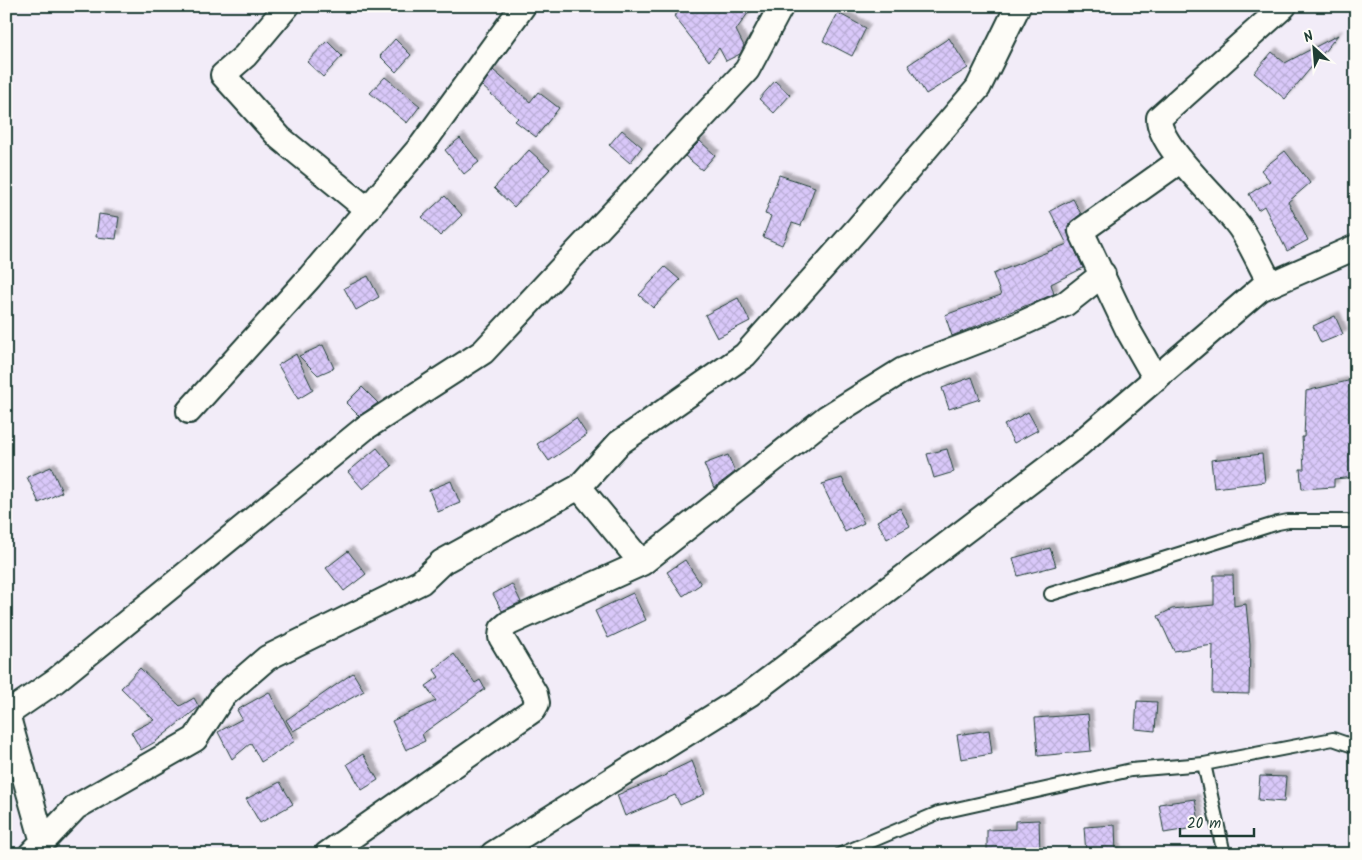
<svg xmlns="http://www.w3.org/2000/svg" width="1362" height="860" font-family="Kalam,sans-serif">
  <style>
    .building { fill: url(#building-cross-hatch); stroke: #1f3d34; filter: url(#shadow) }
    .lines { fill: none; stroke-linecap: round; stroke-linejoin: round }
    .service-casing { stroke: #1f3d34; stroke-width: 16 }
    .minor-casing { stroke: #1f3d34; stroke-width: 28 }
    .service { stroke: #fdfcf7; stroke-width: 12 }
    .minor { stroke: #fdfcf7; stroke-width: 24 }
  </style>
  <defs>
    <pattern id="building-cross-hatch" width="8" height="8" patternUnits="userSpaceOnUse" patternTransform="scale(1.25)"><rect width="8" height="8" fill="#d9c8f9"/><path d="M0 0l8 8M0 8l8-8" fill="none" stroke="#baadd6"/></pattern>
    <filter id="shadow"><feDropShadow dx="4.5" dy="-4.5" stdDeviation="1" flood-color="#0004"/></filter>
  </defs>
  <rect width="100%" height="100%" fill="#f2ecf8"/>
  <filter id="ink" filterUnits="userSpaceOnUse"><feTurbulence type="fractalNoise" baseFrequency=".02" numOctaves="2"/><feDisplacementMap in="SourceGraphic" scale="10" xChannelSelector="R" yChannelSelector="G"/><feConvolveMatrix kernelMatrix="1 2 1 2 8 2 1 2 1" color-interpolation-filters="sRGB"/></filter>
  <g filter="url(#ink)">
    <path class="building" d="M687 6H753L736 30 744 46 740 54 726 61 719 48 709 61 674 16Z
      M838 13 866 28 852 56 823 41Z
      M1338 35 1285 99 1254 73 1272 52 1285 63Z
      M949 38 968 68 926 94 908 65Z
      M395 39 411 55 396 72 380 56Z
      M327 41 342 56 323 77 307 62Z
      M493 70 530 102 538 92 559 108 536 137 515 121 518 118 482 86Z
      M385 77 420 106 407 123 370 93Z
      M775 81 790 95 774 113 759 99Z
      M622 130 642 147 630 163 609 145Z
      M460 138 479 162 464 174 445 150Z
      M700 141 715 155 702 170 685 156Z
      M529 150 550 169 514 207 494 188Z
      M1285 151 1310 183 1288 202 1308 240 1287 251 1264 206 1258 210 1249 194 1270 181 1261 170Z
      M779 175 815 187 801 226 792 223 782 245 763 237 771 216 765 214Z
      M445 196 462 215 440 236 422 217Z
      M1073 199 1081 214 1069 224 1067 231 1083 268 1051 284 1054 294 952 336 945 315 1001 295 993 274 1067 244 1050 211Z
      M99 214 119 217 116 239 96 237Z
      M665 267 680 280 653 308 639 295Z
      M368 276 379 297 356 310 344 288Z
      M738 298 750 321 717 338 705 315Z
      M1335 316 1343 334 1321 343 1313 326Z
      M323 345 334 368 318 375 299 356Z
      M296 354 313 390 298 399 278 365Z
      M972 377 980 399 949 409 942 388Z
      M1356 379V477L1334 479V487L1302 489 1300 469H1304L1302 437H1304L1306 391Z
      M362 387 378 403 359 416 346 403Z
      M1028 412 1038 430 1014 443 1004 425Z
      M576 418 587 435 549 461 537 444Z
      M377 448 392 466 363 489 348 472Z
      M947 449 954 472 934 478 927 454Z
      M1262 454 1265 482 1214 488 1211 460Z
      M728 455 735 472 714 488 704 464Z
      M51 467 62 492 39 503 27 477Z
      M842 478 864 523 845 532 822 484Z
      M451 481 460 503 438 512 429 490Z
      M900 508 910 526 887 539 877 521Z
      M1050 548 1056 566 1018 576 1013 558Z
      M348 551 366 574 344 591 326 568Z
      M685 560 701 584 683 596 667 572Z
      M1214 575H1233L1234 606 1246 604 1250 645 1249 694 1212 693 1213 645 1174 651 1158 616 1172 609 1214 605Z
      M512 584 521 602 502 611 493 594Z
      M633 593 646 620 608 638 595 611Z
      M454 654 475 683 480 680 485 689 422 734 425 741 406 750 392 721 436 701 426 686 439 677 434 670Z
      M140 668 180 706 194 698 199 707 155 742 141 750 131 732 154 720 121 688Z
      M353 673 364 691 293 731 286 720Z
      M269 692 295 741 261 762 251 743 232 759 218 732 242 719 237 710Z
      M1137 701 1157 702 1155 731 1135 729Z
      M1088 714 1091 751 1038 756 1035 718Z
      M989 730 992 754 961 759 957 735Z
      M363 754 378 780 362 790 347 764Z
      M692 761 705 794 680 805 675 795 625 816 617 795 667 775V773Z
      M1260 776 1286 777 1284 802 1258 800Z
      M280 782 293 804 260 823 246 799Z
      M1195 799 1200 827 1164 833 1159 804Z
      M1039 820 1040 854H987V830L1015 829V821Z
      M1115 825 1116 854H1086L1084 827Z"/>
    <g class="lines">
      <defs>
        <path id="service" d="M1051 594 1278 523 1288 521H1356
          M1204 764 1224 854
          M841 854 938 813 1131 770 1204 764 1333 739 1356 747"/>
        <path id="minor" d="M287 6 245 56 223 75 280 138 368 210
          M1270 283C1260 265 1252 246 1241 229 1223 202 1158 147 1159 118L1284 6
          M1156 379 1128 330 1081 231 1181 160
          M189 411 310 277 422 145 523 6
          M579 487 642 563
          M43 842 7 714 55 681 365 428 483 352 747 70 781 6
          M31 854 76 807 195 739 223 696 267 658 421 582 442 562 579 487 619 443 745 355 858 228 978 88 1018 6
          M327 854 533 710 537 703 535 694 501 637 502 629 509 623 642 563 826 418 903 370 1014 327 1065 304 1103 274
          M493 854 751 693 1078 445 1260 289 1356 247"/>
      </defs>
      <use href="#service" class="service-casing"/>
      <use href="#minor" class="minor-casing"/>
      <use href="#service" class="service"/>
      <use href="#minor" class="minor"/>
    </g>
  </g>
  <rect width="1362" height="860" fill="none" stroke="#fdfcf7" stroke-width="25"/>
  <rect x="12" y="12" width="1337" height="835" fill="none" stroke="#1f3d34" stroke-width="2" filter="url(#ink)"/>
  <g transform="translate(1314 48) rotate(334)" stroke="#fdfcf7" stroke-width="4" paint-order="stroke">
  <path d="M0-4L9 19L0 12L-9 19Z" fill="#1f3d34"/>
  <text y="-8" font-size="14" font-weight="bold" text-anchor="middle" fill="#1f3d34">N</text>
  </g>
  <path d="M1180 828v8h74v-8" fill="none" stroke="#1f3d34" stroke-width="2.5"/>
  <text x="1187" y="828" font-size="15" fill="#1f3d34" stroke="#fdfcf7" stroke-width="4" paint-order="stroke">20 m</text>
</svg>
